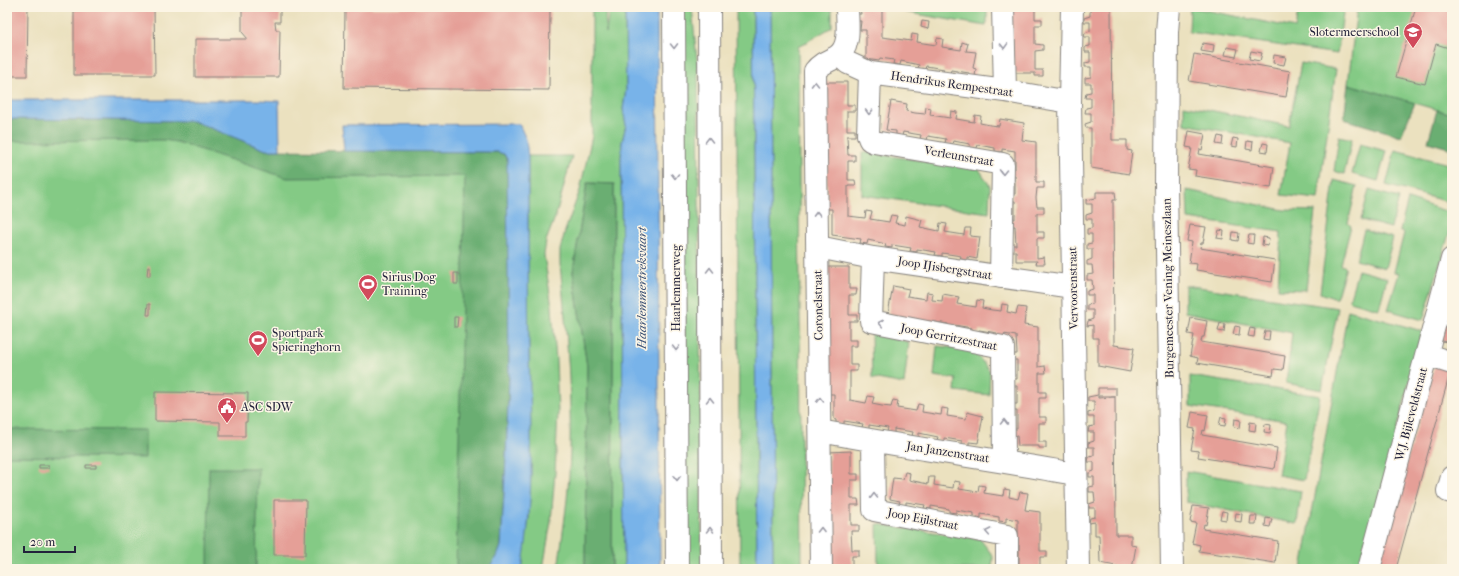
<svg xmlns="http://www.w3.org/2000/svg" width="1459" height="576" font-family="'IM FELL French Canon',serif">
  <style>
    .green { fill: #84ca85; stroke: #537660 }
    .forest { fill: #6bae72; stroke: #466856 }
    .water { fill: #78b3e9; stroke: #4d6a92 }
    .building { fill: #e59f97 }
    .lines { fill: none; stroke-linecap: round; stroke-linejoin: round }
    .minor-casing { stroke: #86827d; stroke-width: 24 }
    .major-casing { stroke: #86827d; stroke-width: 24 }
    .minor { stroke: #fff; stroke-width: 22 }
    .major { stroke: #fff; stroke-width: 22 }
    .oneway { stroke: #9c9ca7 }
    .labels { text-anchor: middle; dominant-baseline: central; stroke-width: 3; stroke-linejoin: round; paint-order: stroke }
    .poi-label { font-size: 12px; fill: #22223b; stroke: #fcf5e5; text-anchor: start }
    .street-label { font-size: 12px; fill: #22223b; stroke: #fcf5e5 }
    .water-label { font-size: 13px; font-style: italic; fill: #405578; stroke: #fcf5e5 }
  </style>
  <rect width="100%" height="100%" fill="#fcf5e5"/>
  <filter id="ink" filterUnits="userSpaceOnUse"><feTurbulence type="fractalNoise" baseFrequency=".025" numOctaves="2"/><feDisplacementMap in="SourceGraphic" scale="8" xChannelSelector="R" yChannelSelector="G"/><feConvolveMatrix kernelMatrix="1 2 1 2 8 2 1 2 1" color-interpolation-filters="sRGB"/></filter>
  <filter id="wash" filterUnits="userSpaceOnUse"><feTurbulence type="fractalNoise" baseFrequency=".012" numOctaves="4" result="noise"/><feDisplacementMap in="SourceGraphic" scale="16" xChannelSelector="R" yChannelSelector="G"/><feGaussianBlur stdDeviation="0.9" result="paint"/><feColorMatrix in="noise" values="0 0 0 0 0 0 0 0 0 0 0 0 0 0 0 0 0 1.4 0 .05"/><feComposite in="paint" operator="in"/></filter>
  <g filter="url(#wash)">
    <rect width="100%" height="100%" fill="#ebe1bf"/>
    <path class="green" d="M592 7H605L606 33 609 7H625L626 90 623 109 626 125 622 142 621 160 624 569H612L614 184 587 183 573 272 587 366 585 569H558C562 538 567 507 569 476 573 405 567 334 560 264V250L565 231 580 190 592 136Z
      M683 7H692L698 72 702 569H686Z
      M736 7H753L757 569H740Z
      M770 7H832V27L798 47 802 569H773Z
      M904 7H987V24H986V26L904 12Z
      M1190 7 1295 28 1299 7H1344L1337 54 1189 32Z
      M1357 7H1452V114L1348 84Z
      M1301 63 1336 69 1318 199 1281 195 1290 143 1184 124V105L1289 126Z
      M7 116 265 151 489 153 512 569H7Z
      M1339 136 1352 139 1344 174 1334 171Z
      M1360 144 1386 151 1378 181 1352 174Z
      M1395 150 1452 165V203L1386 185Z
      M862 152 979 169 990 186 989 213 862 195Z
      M528 156H572L556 215 546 241 544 255 552 307 556 360 558 413 555 473 551 521 543 569H522L529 517 531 472 528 299Z
      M1334 180 1357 186 1348 223 1351 226 1341 265 1346 267 1336 299 1320 293Z
      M1187 190 1284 210 1315 211 1306 290 1278 289 1281 232 1188 219Z
      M1369 190 1399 198 1391 228 1361 220Z
      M1408 199 1452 213V224L1423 320 1388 310 1399 273 1394 272 1404 233 1400 231Z
      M1364 230 1393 238 1385 268 1356 260Z
      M1358 270 1387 278 1379 309 1349 301Z
      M1185 285 1338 308 1322 390 1286 383 1292 333 1185 312Z
      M1348 310 1422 331 1362 569H1302Z
      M871 334 909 342 904 384 872 378Z
      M937 346 973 350 990 371 989 395 955 391 956 379 934 376Z
      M1190 376 1320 396 1304 480 1278 475 1287 421 1190 406Z
      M1186 471 1301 491 1297 524 1186 502Z
      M877 524 980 539 993 556 992 569H903L878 565Z"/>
    <path class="forest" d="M1348 84 1415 103 1401 136 1344 119Z
      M1437 110 1452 114V149L1428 142Z
      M7 119 193 121 266 150 497 152 504 154 508 162 509 376 506 458 501 546 497 557 488 569H456L465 176 287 178 177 142 163 140 7 141Z
      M587 183 614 184 612 569H585L587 366 573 272Z
      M7 429 145 430V458L7 456Z
      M209 468H258L256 569H208Z"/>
    <path class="water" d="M625 7H657L660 569H624L621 160 622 142 626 125 623 109 626 90Z
      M753 7H770L773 569H757Z
      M7 100H259L279 101 280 150H266L193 121 7 119Z
      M519 124 526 139 528 156C528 222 528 288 529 355 531 426 535 499 522 569H488L497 557 501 546 506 458 509 376 507 159 504 154 497 152 344 151 342 125Z"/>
    <g id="blocks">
      <path class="building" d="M7 7H28L27 76H7Z
        M74 7H154L155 75H74Z
        M242 7H280V22H275L276 30H280L279 77H195V39H248L242 32Z
        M423 7H446L448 9 550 10 549 90 344 88 345 8H424Z
        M860 7H882V37L911 41 912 34 918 35 917 42 936 45 937 38 943 39 942 47 961 50 962 42 968 44 966 51 976 52 973 68 976 69 975 77 968 76 969 73 951 70 950 73 943 72 944 69 926 66 925 69 918 68 919 65 901 61 900 65 893 64 894 60 880 58 879 61 866 59V30H860L861 21H857V14H861Z
        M1010 7H1035V19H1042V25H1035V44L1043 45V50L1035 51V70H1043V76H1035V73H1014Z
        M1090 7H1111L1112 140H1127V150L1132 151 1129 174 1091 168V128H1086L1085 124 1091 122V113H1085L1086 108 1091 107V98H1085L1086 93 1091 92V83H1085V78L1091 77V67H1085V63L1090 62V52H1085V47L1090 46V37H1084L1085 33 1090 31V22H1084V18L1090 16Z
        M1416 7H1452V49L1436 44 1425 84 1396 77Z
        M922 21 929 22 928 29 921 27Z
        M1203 43 1214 45 1213 53 1201 51Z
        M1227 47 1238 49 1236 57 1225 55Z
        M1251 51 1262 53 1260 61 1249 59Z
        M1194 54 1290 71 1286 97 1189 81Z
        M1274 55 1286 57 1284 65 1273 63Z
        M826 82H847V105H855V111H847V130H855V136H847L848 155H855V161H848V180H855L856 186H848V216L865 218 866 211 872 212 870 219 889 222 891 215 897 216 895 223 905 225 906 216 922 220 920 227 939 231 940 223 947 224 945 232 964 235 965 228H971L970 236 980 237 977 259 967 257V260L960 259 961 256 942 253V256L935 255 936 252 917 249V252L910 251 911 248 892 245V248L885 247 886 244 868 240 867 244 860 243 861 239 832 235V209H827Z
        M891 101 907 104 906 111 915 113 925 114 926 107 931 108 930 115 950 118 951 111 957 112 956 119 974 122 975 115 981 116 980 123 990 125 999 126 1000 119 1024 123 1022 140 1036 142V182H1044V188H1037L1036 198 1037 207H1044V213H1037V232H1044V238H1037V258L1044 257 1045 264H1036L1037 261H1016V251H1012V245H1016L1015 226H1012V219H1015V201H1012V194H1015V176H1012L1011 169H1015V151L1002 149V152L995 151V148L978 145 977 148 970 147V144L953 141 952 144 945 143 946 139 928 136 927 140 920 139 921 135 903 132 902 136 896 135V131L886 130Z
        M1189 131 1205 134 1202 150 1200 149 1199 154 1274 167 1271 188 1195 176 1196 170 1188 169 1192 148 1186 147Z
        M1218 136 1223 137 1222 145 1216 144Z
        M1233 138 1238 139 1237 147 1231 146Z
        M1247 141 1253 142 1252 150 1246 149Z
        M1263 143 1268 144 1267 152 1261 151Z
        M1096 192H1115L1116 200H1113L1114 345 1134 348 1130 372 1098 366V338H1093V325L1087 326 1088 321 1093 319V310H1087V305L1093 304V295H1087V291L1093 289 1092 280H1087V275L1093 274 1092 265H1087V261L1092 259V249H1087V244L1092 243V234H1087V229L1092 228V219H1086V215L1092 213V204H1086V200L1096 198Z
        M1190 225 1206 227 1203 243H1201L1200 248 1275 260 1272 282 1196 270 1197 264 1189 263 1192 242 1187 241Z
        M1219 230 1224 231 1223 239 1217 238Z
        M1233 232 1239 233 1238 241 1232 240Z
        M1249 235H1254L1253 244 1247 243Z
        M1263 237 1269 238 1268 246 1262 245Z
        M148 266H150V276H147Z
        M827 267H849V289H857L856 295H849V315H857V321H849V340H857V346H850V365H857V371H850V400L866 403 868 396 874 397 872 404 882 406 891 407 893 400 898 401 897 408 916 411 918 404 923 405 922 412 941 415 942 408 948 409 947 416 966 419 967 412 983 416 978 443 969 442V445L962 444V441L944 438V441L937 440 938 437 919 433V437L912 436 913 432 894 429V433L887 432 888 428 869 425V429L862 427 863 424 844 421V425L836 423V420L834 419V394H829Z
        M454 273H458V284H454Z
        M893 286 909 289 907 296 926 299 927 292 933 293 932 300 942 301 943 294 959 297 957 304 976 307 977 300 983 301 982 308 992 310 1001 311 1002 304 1008 305 1007 312 1016 314 1018 307 1026 308 1024 325 1038 327V367L1045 366 1046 373H1039V392H1046V398H1039V417H1046V423H1039V442H1046V448H1039V446H1018L1017 436H1014V429H1017V411H1014V404H1017V386H1014L1013 379H1017V360H1013V354H1017L1016 336 1004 334V337L997 336V333L979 330V333L972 332V328L954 325V329L947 328 948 324 929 321V325L888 314Z
        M148 304H150V315H147Z
        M1452 304V343L1442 341 1444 330 1441 329 1444 317 1448 318Z
        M454 317H458L457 327H454Z
        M1191 318 1207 321 1204 337H1202L1201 342 1285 356 1283 370 1274 369 1273 376 1197 363 1198 358 1190 356 1194 335 1188 334Z
        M1220 323 1225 324 1224 332 1218 331Z
        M1235 326 1240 327 1239 335 1233 334Z
        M1250 328 1255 329 1254 337 1248 336Z
        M1265 331H1270L1269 340 1263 339Z
        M1435 365 1451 369 1396 569H1375Z
        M1098 388H1116V396H1098V398L1115 397 1116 535H1131V545L1136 546 1132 569 1100 563 1099 535H1095V522L1089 523 1090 518 1095 517V508H1089V504L1095 502 1094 492H1089V487L1094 486V477H1089V473L1094 471V462H1088L1089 457 1094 456V447H1088V443L1094 441V432H1088L1089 427 1094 426V417H1088V413L1094 411V401H1088V397L1098 395Z
        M155 392 248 393 247 422H245V436H220V422L155 421Z
        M1192 412 1208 415 1205 431 1203 430 1202 435 1277 448 1274 469 1198 457 1199 451 1191 450 1195 429 1189 428Z
        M1221 417 1226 418 1225 426 1219 425Z
        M1235 419 1241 420 1240 428 1234 427Z
        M1250 422 1256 423 1255 431 1249 430Z
        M1265 424 1271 425 1270 433 1264 432Z
        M851 451V474H858V480H851V499H858L859 505H851V525H859V531H851L852 550H859V556H852V569H827L829 452Z
        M39 465H49V468H39Z
        M86 465H96V468H86Z
        M905 472 910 473 909 480 928 484 929 477H935L934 485 953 488 954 481 960 482 959 489 978 492 979 485 985 486 984 493 1003 496 1004 489 1010 490 1009 497 1018 499 1020 492 1028 493 1025 510 1040 512V551H1047V557H1040V569H1015V564H1019V545H1015V538H1018V520L1006 518V522L999 521V517L981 514V518L974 516V513L956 510V513L949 512V509L931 506V509L924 508 925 505 906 502V505L899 504 900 501 890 499 893 478 903 479Z
        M274 500H306L305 555H274Z
        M1193 506 1209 508 1206 525 1204 524 1203 529 1278 541 1275 563 1199 551 1200 545 1192 543 1196 523 1190 522Z
        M1222 511 1227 512 1226 520 1220 519Z
        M1236 513 1242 514 1241 522 1235 521Z
        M1251 516H1257L1256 524H1250Z
        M1266 518 1272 519 1270 527 1265 526Z"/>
    </g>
  </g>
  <g filter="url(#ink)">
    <use href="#blocks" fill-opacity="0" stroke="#86827d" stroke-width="1"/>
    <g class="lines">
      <defs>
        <path id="minor" d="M1003 7 1005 91
          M1072 7 1070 102 1078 569
          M1169 7 1167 32 1166 184 1172 569
          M839 55 848 63 870 73 1005 91 1070 102
          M870 73 868 135 870 140 874 142 1003 164 1001 277
          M818 247 873 258 1073 287
          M873 258 871 321 1003 347 1004 461
          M1427 355 1452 363
          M820 431C905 447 991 459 1076 474
          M873 441 874 510 1007 536V569
          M1452 477 1448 491 1452 492
          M821 569 815 71C820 64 828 61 836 57 852 48 847 23 847 7
          M1369 569 1452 259"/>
        <path id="major" d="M674 7 677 569
          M709 7 711 569"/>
      </defs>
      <use href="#minor" class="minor-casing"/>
      <use href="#major" class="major-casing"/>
      <use href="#minor" class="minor"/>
      <use href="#major" class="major"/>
    </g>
    <defs><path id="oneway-chevron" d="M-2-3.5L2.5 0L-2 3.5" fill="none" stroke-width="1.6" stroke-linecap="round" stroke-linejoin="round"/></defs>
    <g class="oneway">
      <use href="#oneway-chevron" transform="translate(674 46) rotate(89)"/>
      <use href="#oneway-chevron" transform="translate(1004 46) rotate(88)"/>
      <use href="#oneway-chevron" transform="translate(815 84) rotate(-91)"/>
      <use href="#oneway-chevron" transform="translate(869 112) rotate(92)"/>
      <use href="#oneway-chevron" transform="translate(709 140) rotate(-90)"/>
      <use href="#oneway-chevron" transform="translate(1003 172) rotate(91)"/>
      <use href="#oneway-chevron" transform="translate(675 176) rotate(90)"/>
      <use href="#oneway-chevron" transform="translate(817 214) rotate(-91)"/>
      <use href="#oneway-chevron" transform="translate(710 270) rotate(-90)"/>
      <use href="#oneway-chevron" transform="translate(881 323) rotate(-169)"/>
      <use href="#oneway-chevron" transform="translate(676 348) rotate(90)"/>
      <use href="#oneway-chevron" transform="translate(710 400) rotate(-90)"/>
      <use href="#oneway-chevron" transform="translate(820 400) rotate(-91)"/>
      <use href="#oneway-chevron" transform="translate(1004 422) rotate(-90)"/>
      <use href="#oneway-chevron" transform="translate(677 478) rotate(90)"/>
      <use href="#oneway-chevron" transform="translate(874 496) rotate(-91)"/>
      <use href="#oneway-chevron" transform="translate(710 530) rotate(-90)"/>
      <use href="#oneway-chevron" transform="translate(821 530) rotate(-90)"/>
      <use href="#oneway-chevron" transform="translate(988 532) rotate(-169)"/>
    </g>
  </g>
  <defs>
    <symbol id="school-pin" viewBox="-11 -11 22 30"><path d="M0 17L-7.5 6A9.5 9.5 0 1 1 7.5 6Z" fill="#d1495b" stroke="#fcf5e5"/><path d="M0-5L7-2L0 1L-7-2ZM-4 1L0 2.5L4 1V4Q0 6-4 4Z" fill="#fff"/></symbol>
    <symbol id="stadium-pin" viewBox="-11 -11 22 30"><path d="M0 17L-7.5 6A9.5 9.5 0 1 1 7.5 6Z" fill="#d1495b" stroke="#fcf5e5"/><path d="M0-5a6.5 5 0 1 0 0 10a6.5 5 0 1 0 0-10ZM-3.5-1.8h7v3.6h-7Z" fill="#fff"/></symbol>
    <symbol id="civic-pin" viewBox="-11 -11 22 30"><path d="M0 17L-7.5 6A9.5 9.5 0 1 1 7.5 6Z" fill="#d1495b" stroke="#fcf5e5"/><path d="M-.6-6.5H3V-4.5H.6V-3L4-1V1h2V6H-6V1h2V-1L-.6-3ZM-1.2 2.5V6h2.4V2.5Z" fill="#fff"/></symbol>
  </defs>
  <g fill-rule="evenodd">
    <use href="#school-pin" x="1402" y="21" width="22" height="30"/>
    <use href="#stadium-pin" x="357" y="273" width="22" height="30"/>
    <use href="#stadium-pin" x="247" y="329" width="22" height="30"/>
    <use href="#civic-pin" x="216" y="396" width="22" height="30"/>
  </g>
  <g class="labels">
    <g class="poi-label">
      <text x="1399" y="32" text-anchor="end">Slotermeerschool</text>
      <text x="382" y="277">Sirius Dog<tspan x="382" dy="14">Training</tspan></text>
      <text x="272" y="333">Sportpark<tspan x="272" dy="14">Spieringhorn</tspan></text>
      <text x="241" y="407">ASC SDW</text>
    </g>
    <g class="street-label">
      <text transform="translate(952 84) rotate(8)">Hendrikus Rempestraat</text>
      <text transform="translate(959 156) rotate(10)">Verleunstraat</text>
      <text transform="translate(945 268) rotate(9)">Joop IJisbergstraat</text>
      <text transform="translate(676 288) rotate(-90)">Haarlemmerweg</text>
      <text transform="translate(1073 288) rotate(-91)">Vervoorenstraat</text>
      <text transform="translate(1168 288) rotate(-91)">Burgemeester Vening Meineszlaan</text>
      <text transform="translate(818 305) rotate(-91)">Coronelstraat</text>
      <text transform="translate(949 337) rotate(11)">Joop Gerritzestraat</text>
      <text transform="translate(1411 414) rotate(-75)">W.J. Bijleveldstraat</text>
      <text transform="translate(948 452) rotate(9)">Jan Janzenstraat</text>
      <text transform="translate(923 519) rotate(11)">Joop Eijlstraat</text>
    </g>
    <g class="water-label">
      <text transform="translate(641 288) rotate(-90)">Haarlemmertrekvaart</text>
    </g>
  </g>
  <rect width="1459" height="576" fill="none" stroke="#fcf5e5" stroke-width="24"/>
  <path d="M24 546v6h51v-6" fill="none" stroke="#22223b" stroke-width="2"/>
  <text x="30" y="546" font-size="12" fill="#22223b" stroke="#fcf5e5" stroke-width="3" paint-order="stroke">20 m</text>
</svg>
